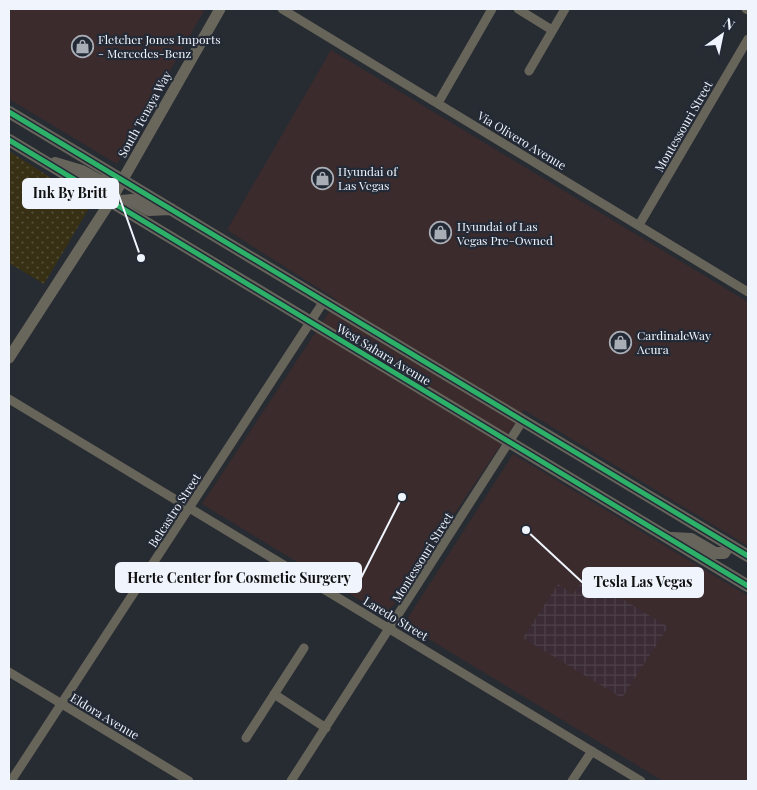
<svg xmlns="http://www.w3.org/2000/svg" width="757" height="790" font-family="'Playfair Display',serif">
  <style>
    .commercial { fill: #3c2b2d }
    .industrial { fill: url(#industrial-grid) }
    .sand { fill: url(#sand-dots) }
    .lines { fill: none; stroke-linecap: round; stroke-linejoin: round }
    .street { stroke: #67645a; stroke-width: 9 }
    .secondary { stroke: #69665c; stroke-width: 11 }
    .primary { stroke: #67655b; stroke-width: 12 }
    .cycleway-casing { stroke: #232a36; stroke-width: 8 }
    .cycleway { stroke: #2db169; stroke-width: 5 }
    .labels { text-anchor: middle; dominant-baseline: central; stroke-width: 4.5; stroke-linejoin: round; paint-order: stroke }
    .poi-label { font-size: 12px; fill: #eff4fd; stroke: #232a36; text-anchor: start }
    .street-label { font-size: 12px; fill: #eff4fd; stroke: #232a36 }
    .leader { fill: none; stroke: #eff4fd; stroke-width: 2 }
    .callout-dot { fill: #eff4fd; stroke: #232a36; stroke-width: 2 }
    .callout { fill: #eff4fd; stroke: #eff4fd; stroke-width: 2 }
    .callout-label { font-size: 14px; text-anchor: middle; font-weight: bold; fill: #111 }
  </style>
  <defs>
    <pattern id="industrial-grid" width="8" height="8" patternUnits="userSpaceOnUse" patternTransform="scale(1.25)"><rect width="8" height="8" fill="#3a2b34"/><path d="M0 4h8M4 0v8" fill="none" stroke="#4d4048"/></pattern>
    <pattern id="sand-dots" width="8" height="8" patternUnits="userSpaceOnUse" patternTransform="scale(1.25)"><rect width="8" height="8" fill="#373015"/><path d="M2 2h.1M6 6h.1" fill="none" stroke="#544f38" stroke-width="1.8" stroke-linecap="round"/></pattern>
  </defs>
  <rect width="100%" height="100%" fill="#272b32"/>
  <path class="commercial" d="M9 9H205L117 164 9 99Z
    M331 50 748 302V546L524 410 386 616 202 504 337 300 227 230Z
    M513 454 748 596V781H663L404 624Z"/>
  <path class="industrial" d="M585 576 668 627 622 698 523 638 558 584 573 594Z"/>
  <path class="sand" d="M9 151 84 199 88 210 44 284 9 263Z"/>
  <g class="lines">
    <path class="street" d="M282 9 748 292
      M518 9 552 30
      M746 9 748 10
      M529 71 565 9
      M438 103 492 9
      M639 225 748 39
      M9 399 641 781
      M9 672 189 781
      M274 694 326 728
      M246 738 304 648
      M11 781 324 301
      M291 781 523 420
      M572 781 592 751"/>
    <path class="secondary" d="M9 358 110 202 220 9"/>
    <path class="primary" d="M9 112 748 556
      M9 140 748 586
      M55 163 82 171 100 181 121 180
      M110 202 132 200 149 210 171 209
      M672 538 691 539 715 553H724L729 545"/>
    <defs>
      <path id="cycleway" d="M9 112 748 556
        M9 140 748 586"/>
    </defs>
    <use href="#cycleway" class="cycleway-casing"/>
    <use href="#cycleway" class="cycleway"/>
  </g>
  <defs>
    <symbol id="shop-ring" viewBox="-11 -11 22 22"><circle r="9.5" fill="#232a36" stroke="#a9aeb6" stroke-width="1.5"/><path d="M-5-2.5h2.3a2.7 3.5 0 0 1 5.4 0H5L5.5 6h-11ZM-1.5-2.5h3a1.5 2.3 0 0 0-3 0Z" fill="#a9aeb6"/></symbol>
  </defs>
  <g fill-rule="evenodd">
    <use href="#shop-ring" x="70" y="34" width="25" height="25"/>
    <use href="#shop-ring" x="310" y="166" width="25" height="25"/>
    <use href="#shop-ring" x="428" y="220" width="25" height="25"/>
    <use href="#shop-ring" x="608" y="330" width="25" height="25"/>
  </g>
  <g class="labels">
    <g class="poi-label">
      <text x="98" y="39">Fletcher Jones Imports<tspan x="98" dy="14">- Mercedes-Benz</tspan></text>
      <text x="338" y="171">Hyundai of<tspan x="338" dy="14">Las Vegas</tspan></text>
      <text x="457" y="226">Hyundai of Las<tspan x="457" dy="14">Vegas Pre-Owned</tspan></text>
      <text x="637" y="335">CardinaleWay<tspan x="637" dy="14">Acura</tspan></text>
    </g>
    <g class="street-label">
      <text transform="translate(144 114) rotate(-61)">South Tenaya Way</text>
      <text transform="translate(683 126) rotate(-60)">Montessouri Street</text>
      <text transform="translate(522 140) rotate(31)">Via Olivero Avenue</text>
      <text transform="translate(384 354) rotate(31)">West Sahara Avenue</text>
      <text transform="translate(174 510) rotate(-57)">Belcastro Street</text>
      <text transform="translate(422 557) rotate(-58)">Montessouri Street</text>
      <text transform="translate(396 618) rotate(31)">Laredo Street</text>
      <text transform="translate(105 716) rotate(31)">Eldora Avenue</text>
    </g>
  </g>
  <path class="leader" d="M141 258L118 193M402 497L361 578M526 530L583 583"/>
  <g class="callout-dot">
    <circle cx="141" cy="258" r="5"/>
    <circle cx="402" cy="497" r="5"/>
    <circle cx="526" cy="530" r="5"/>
  </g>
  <g class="callout">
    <rect x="23" y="179" width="95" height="29" rx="5"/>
    <rect x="116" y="563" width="245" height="29" rx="5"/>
    <rect x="583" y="568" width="120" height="29" rx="5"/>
  </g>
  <g class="callout-label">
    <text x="70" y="198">Ink By Britt</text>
    <text x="239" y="583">Herte Center for Cosmetic Surgery</text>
    <text x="643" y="587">Tesla Las Vegas</text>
  </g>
  <rect width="757" height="790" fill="none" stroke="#eff4fd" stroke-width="20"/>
  <g transform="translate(722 35) rotate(33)" stroke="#232a36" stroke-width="4" paint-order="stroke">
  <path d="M0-4L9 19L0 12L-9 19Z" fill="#eff4fd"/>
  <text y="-8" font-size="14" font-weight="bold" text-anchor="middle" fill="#eff4fd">N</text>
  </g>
</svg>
